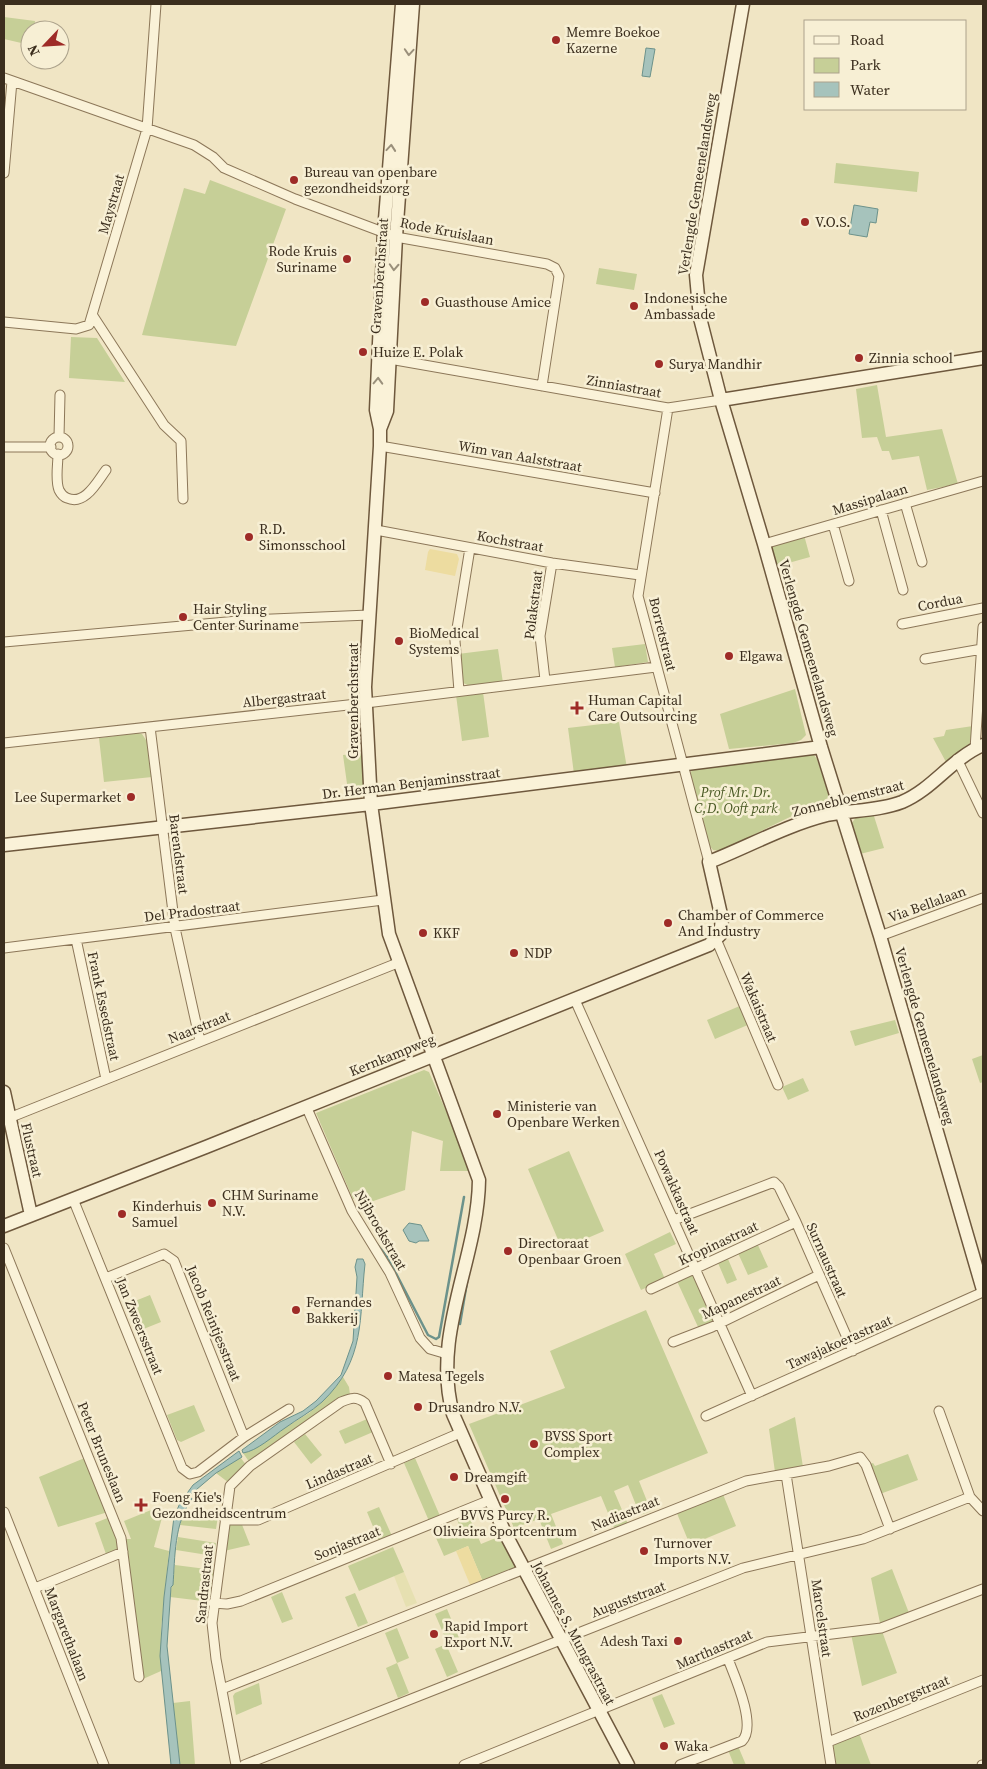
<svg xmlns="http://www.w3.org/2000/svg" width="987" height="1769" font-family="'Source Serif 4',serif">
  <style>
    .farmland { fill: #e6e0b1 }
    .green { fill: #c6cf97 }
    .sand { fill: #eddca0 }
    .water { fill: #a6c3bc; stroke: #6c928b }
    .lines { fill: none; stroke-linecap: round; stroke-linejoin: round }
    .stream { stroke: #6c928b; stroke-width: 2.5 }
    .street-casing { stroke: #8c7759; stroke-width: 11 }
    .secondary-casing { stroke: #6e583d; stroke-width: 15 }
    .street { stroke: #faf2d8; stroke-width: 9 }
    .secondary { stroke: #faf2d8; stroke-width: 12 }
    .oneway { stroke: #9a907b }
    .poi-dot { fill: #9e2b27; stroke: #f7efd4; stroke-width: 2 }
    .labels { text-anchor: middle; dominant-baseline: central; stroke-width: 5; stroke-linejoin: round; paint-order: stroke }
    .poi-label { font-size: 14px; fill: #3b2e1e; stroke: #f7efd4; text-anchor: start }
    .street-label { font-size: 14px; fill: #3b2e1e; stroke: #f7efd4 }
    .park-label { font-size: 14px; font-style: italic; fill: #495924; stroke: #f7efd4 }
  </style>
  <rect width="100%" height="100%" fill="#f0e5c4"/>
  <path class="farmland" d="M404 1572 417 1603 406 1607 394 1576Z"/>
  <path class="green" d="M4 17 35 21 34 30H30V45L4 39Z
    M836 163 919 172 917 192 834 183Z
    M210 180 286 209 236 346 142 335 184 188 205 194Z
    M599 268 637 274 634 290 596 284Z
    M71 337 97 338 125 382 69 378Z
    M877 385 886 437 942 429 958 484 927 490 919 456 892 460 889 451H882L877 437 862 438 856 389Z
    M804 535 810 557 774 567 768 545Z
    M645 644 648 662 615 667 612 648Z
    M498 649 503 683 470 686 463 683 458 654Z
    M795 689 806 735 801 740 793 743 729 749 720 714Z
    M483 692 489 737 462 741 456 695Z
    M619 722 627 768 574 774 568 728Z
    M973 726 969 747 946 762 933 738 944 736 946 730Z
    M138 733 142 734 148 743 152 777 104 782 99 738Z
    M364 753 366 791 363 796 349 798 343 755Z
    M813 754 817 759 828 793V799L823 804 790 817 720 851 713 850 708 844 690 774 692 770Z
    M873 813 884 848 860 854 851 824 857 816Z
    M742 1005 750 1024 715 1039 707 1020Z
    M895 1020 899 1033 855 1046 850 1031Z
    M983 1055V1082L980 1083 972 1059Z
    M424 1070 429 1072 472 1171H440L443 1141 412 1131 405 1190 362 1205 358 1197 353 1199 316 1113Z
    M803 1078 809 1091 788 1100 782 1087Z
    M569 1151 604 1231 562 1249 528 1169Z
    M670 1232 676 1244 654 1254 665 1279 641 1290 625 1254Z
    M757 1243 768 1267 748 1275 737 1251Z
    M728 1259 737 1280 727 1284 718 1263Z
    M693 1272 714 1321 699 1329 676 1279Z
    M150 1295 161 1322 136 1332 125 1305Z
    M646 1310 708 1453 639 1481 651 1511 640 1515 628 1485 614 1491 628 1524 615 1530 601 1496 551 1514 563 1544 551 1549 539 1519 514 1528 469 1424 565 1388 550 1351Z
    M343 1377 349 1387 350 1395 250 1463 243 1453 309 1413 322 1402Z
    M194 1405 205 1431 181 1442 177 1440 167 1415Z
    M795 1417 803 1467 775 1472 769 1429Z
    M367 1419 373 1432 345 1444 339 1431Z
    M305 1434 322 1455 311 1464 294 1442Z
    M908 1454 918 1480 880 1494 870 1464 873 1463 875 1466Z
    M87 1457 108 1512 58 1527 39 1477Z
    M240 1457 247 1466 229 1483 216 1473Z
    M415 1458 440 1516 429 1521 404 1463Z
    M722 1492 736 1526 690 1545 676 1511Z
    M379 1507 392 1536 379 1541 367 1512Z
    M156 1508 163 1514 154 1547 169 1551 161 1629V1671L143 1679 125 1539H131L124 1521Z
    M184 1511 218 1516 216 1529 180 1525Z
    M468 1514 481 1544 503 1535 516 1567 515 1569 483 1582 468 1546 444 1556 433 1531 445 1526 449 1535 461 1530 457 1519Z
    M110 1517 117 1537V1549L106 1554 95 1523Z
    M241 1522 250 1545 224 1551 228 1524Z
    M178 1537 216 1543 214 1556 176 1550Z
    M393 1547 404 1572 359 1591 348 1566Z
    M175 1565 214 1570 211 1602 170 1597Z
    M892 1569 909 1613 880 1623 871 1578Z
    M282 1592 293 1619 282 1623 271 1597Z
    M355 1593 368 1623 358 1627 345 1597Z
    M447 1609 459 1638 447 1642 435 1614Z
    M397 1628 409 1658 397 1663 409 1693 398 1698 386 1668 397 1663 385 1633Z
    M882 1631 897 1673 862 1686 851 1634Z
    M446 1644 458 1672 447 1677 435 1649Z
    M259 1683 262 1704 236 1715 233 1696 235 1693Z
    M662 1694 675 1724 664 1728 652 1698Z
    M190 1701 195 1765H180L173 1703Z
    M859 1733 871 1765H834L833 1743Z
    M738 1746 746 1765H734L728 1750Z"/>
  <path class="sand" d="M430 549 457 554 459 559 455 576 425 570 428 552Z
    M468 1546 483 1582 471 1587 456 1551Z"/>
  <path class="water" d="M646 48 655 49 650 77 642 76Z
    M854 205 878 209 876 223 870 222 867 237 849 234Z
    M409 1223 421 1225 429 1241H419L416 1243 409 1241 403 1230Z
    M357 1259H363L365 1264C359 1318 366 1360 322 1402 311 1412 297 1419 285 1428 273 1436 257 1451 243 1453L242 1450 280 1422 303 1411 316 1401 341 1375 353 1341 357 1277 355 1267Z
    M239 1451 242 1457 216 1473 190 1495 192 1499C174 1522 175 1558 173 1585L171 1587 167 1646 180 1765H171L160 1656 164 1597 174 1517 180 1503 193 1485Z"/>
  <g class="lines">
    <path class="stream" d="M376 1243 388 1258 428 1335 436 1339 439 1337 464 1197
      M460 1324 467 1282"/>
    <defs>
      <path id="street" d="M4 78 194 145 213 157 224 168 295 199 396 237 547 264 555 268 559 276 542 386
        M4 173 12 81
        M93 316 164 425 181 441 183 499
        M4 322 76 329 89 325 147 129 156 4
        M384 358 668 408 721 400
        M668 408 638 596 709 862
        M59 437 60 395
        M50 446a9 9 0 1 1 18 0a9 9 0 1 1-18 0Z
        M380 446 655 493
        M4 447H51
        M58 454C58 465 55 480 59 490 61 494 64 497 67 498 85 506 97 482 106 470
        M905 503 922 562
        M881 510 903 590
        M833 524 849 581
        M376 530 552 563 640 575
        M764 544 983 481
        M902 624 983 608
        M4 642 249 620 369 615
        M925 659 982 649
        M545 680 540 636 552 563
        M459 691 455 641 470 548
        M150 727 175 928 200 1041
        M4 743 366 703 656 667
        M975 749 983 627
        M957 759 983 813
        M880 936 983 898
        M76 939 106 1079
        M716 939 778 1085
        M4 948 383 900
        M575 1000 752 1396
        M306 1106 352 1211 390 1273 420 1338 430 1349 447 1354
        M9 1118 400 962
        M73 1199 182 1468 190 1474 198 1472 244 1437 289 1409
        M674 1220 774 1182 779 1187 796 1222 853 1351
        M4 1248 121 1538 139 1677
        M106 1278 164 1254 174 1261 244 1437
        M651 1289 796 1222
        M673 1342 712 1327 819 1275
        M939 1411 970 1497 983 1511
        M706 1416 983 1292
        M786 1474 831 1765
        M4 1512 104 1765
        M225 1520H258L460 1433
        M35 1588 123 1552
        M213 1603 227 1604 241 1601 490 1500
        M222 1689 746 1481 829 1466 860 1457 866 1465 890 1529
        M828 1742 983 1680
        M236 1765 216 1659 212 1623 230 1486 250 1466 341 1402C351 1398 356 1396 365 1403L391 1464
        M244 1765 743 1568 863 1539 970 1497
        M464 1765 767 1642 881 1628 983 1589
        M680 1765 742 1741C757 1726 735 1677 728 1659
        M982 1765H983"/>
      <path id="secondary" d="M402 4 384 232 376 410 380 429V446L365 687 371 804 389 934 479 1180C478 1259 431 1334 453 1414L505 1533 628 1765
        M743 4 696 275 700 318 721 400 764 544 821 747 880 936 983 1290
        M721 400 983 358
        M380 429 387 411 396 237 413 4
        M4 845 371 804 821 747
        M4 1092 31 1215
        M4 1226 206 1147 709 945 720 935 722 919 709 862C747 847 787 825 827 815 851 810 879 811 902 802 933 789 951 759 983 745"/>
    </defs>
    <use href="#street" class="street-casing"/>
    <use href="#secondary" class="secondary-casing"/>
    <use href="#street" class="street"/>
    <use href="#secondary" class="secondary"/>
  </g>
  <defs><path id="oneway-chevron" d="M-2-3.5L2.5 0L-2 3.5" fill="none" stroke-width="1.6" stroke-linecap="round" stroke-linejoin="round" transform="scale(1.25)"/></defs>
  <g class="oneway">
    <use href="#oneway-chevron" transform="translate(409 52) rotate(94)"/>
    <use href="#oneway-chevron" transform="translate(391 148) rotate(-85)"/>
    <use href="#oneway-chevron" transform="translate(394 267) rotate(93)"/>
    <use href="#oneway-chevron" transform="translate(378 381) rotate(-88)"/>
  </g>
  <g class="poi-dot">
    <circle cx="556" cy="40" r="5"/>
    <circle cx="294" cy="180" r="5"/>
    <circle cx="805" cy="222" r="5"/>
    <circle cx="347" cy="259" r="5"/>
    <circle cx="425" cy="302" r="5"/>
    <circle cx="634" cy="306" r="5"/>
    <circle cx="363" cy="352" r="5"/>
    <circle cx="859" cy="358" r="5"/>
    <circle cx="659" cy="364" r="5"/>
    <circle cx="249" cy="537" r="5"/>
    <circle cx="183" cy="617" r="5"/>
    <circle cx="399" cy="641" r="5"/>
    <circle cx="729" cy="656" r="5"/>
    <path d="M574.5 700.5h5v5h5v5h-5v5h-5v-5h-5v-5h5z"/>
    <circle cx="131" cy="797" r="5"/>
    <circle cx="668" cy="923" r="5"/>
    <circle cx="423" cy="933" r="5"/>
    <circle cx="514" cy="953" r="5"/>
    <circle cx="497" cy="1114" r="5"/>
    <circle cx="212" cy="1203" r="5"/>
    <circle cx="122" cy="1214" r="5"/>
    <circle cx="508" cy="1251" r="5"/>
    <circle cx="296" cy="1310" r="5"/>
    <circle cx="388" cy="1376" r="5"/>
    <circle cx="418" cy="1407" r="5"/>
    <circle cx="534" cy="1444" r="5"/>
    <circle cx="454" cy="1477" r="5"/>
    <circle cx="505" cy="1499" r="5"/>
    <path d="M138.5 1497.5h5v5h5v5h-5v5h-5v-5h-5v-5h5z"/>
    <circle cx="644" cy="1551" r="5"/>
    <circle cx="434" cy="1634" r="5"/>
    <circle cx="678" cy="1641" r="5"/>
    <circle cx="664" cy="1746" r="5"/>
  </g>
  <g class="labels">
    <g class="poi-label">
      <text x="566" y="32">Memre Boekoe<tspan x="566" dy="16">Kazerne</tspan></text>
      <text x="304" y="172">Bureau van openbare<tspan x="304" dy="16">gezondheidszorg</tspan></text>
      <text x="815" y="222">V.O.S.</text>
      <text x="337" y="251" text-anchor="end">Rode Kruis<tspan x="337" dy="16">Suriname</tspan></text>
      <text x="644" y="298">Indonesische<tspan x="644" dy="16">Ambassade</tspan></text>
      <text x="435" y="302">Guasthouse Amice</text>
      <text x="373" y="352">Huize E. Polak</text>
      <text x="869" y="358">Zinnia school</text>
      <text x="669" y="364">Surya Mandhir</text>
      <text x="259" y="529">R.D.<tspan x="259" dy="16">Simonsschool</tspan></text>
      <text x="193" y="609">Hair Styling<tspan x="193" dy="16">Center Suriname</tspan></text>
      <text x="409" y="633">BioMedical<tspan x="409" dy="16">Systems</tspan></text>
      <text x="739" y="656">Elgawa</text>
      <text x="588" y="700">Human Capital<tspan x="588" dy="16">Care Outsourcing</tspan></text>
      <text x="121" y="797" text-anchor="end">Lee Supermarket</text>
      <text x="678" y="915">Chamber of Commerce<tspan x="678" dy="16">And Industry</tspan></text>
      <text x="433" y="933">KKF</text>
      <text x="524" y="953">NDP</text>
      <text x="507" y="1106">Ministerie van<tspan x="507" dy="16">Openbare Werken</tspan></text>
      <text x="222" y="1195">CHM Suriname<tspan x="222" dy="16">N.V.</tspan></text>
      <text x="132" y="1206">Kinderhuis<tspan x="132" dy="16">Samuel</tspan></text>
      <text x="518" y="1243">Directoraat<tspan x="518" dy="16">Openbaar Groen</tspan></text>
      <text x="306" y="1302">Fernandes<tspan x="306" dy="16">Bakkerij</tspan></text>
      <text x="398" y="1376">Matesa Tegels</text>
      <text x="428" y="1407">Drusandro N.V.</text>
      <text x="544" y="1436">BVSS Sport<tspan x="544" dy="16">Complex</tspan></text>
      <text x="464" y="1477">Dreamgift</text>
      <text x="152" y="1497">Foeng Kie's<tspan x="152" dy="16">Gezondheidscentrum</tspan></text>
      <text x="505" y="1515" text-anchor="middle">BVVS Purcy R.<tspan x="505" dy="16">Olivieira Sportcentrum</tspan></text>
      <text x="654" y="1543">Turnover<tspan x="654" dy="16">Imports N.V.</tspan></text>
      <text x="444" y="1626">Rapid Import<tspan x="444" dy="16">Export N.V.</tspan></text>
      <text x="668" y="1641" text-anchor="end">Adesh Taxi</text>
      <text x="674" y="1746">Waka</text>
    </g>
    <g class="street-label">
      <text transform="translate(697 184) rotate(-81)">Verlengde Gemeenelandsweg</text>
      <text transform="translate(111 204) rotate(-74)">Maystraat</text>
      <text transform="translate(447 231) rotate(11)">Rode Kruislaan</text>
      <text transform="translate(379 276) rotate(-86)">Gravenberchstraat</text>
      <text transform="translate(624 386) rotate(10)">Zinniastraat</text>
      <text transform="translate(520 456) rotate(10)">Wim van Aalststraat</text>
      <text transform="translate(870 499) rotate(-17)">Massipalaan</text>
      <text transform="translate(510 541) rotate(10)">Kochstraat</text>
      <text transform="translate(940 602) rotate(-11)">Cordua</text>
      <text transform="translate(533 605) rotate(-83)">Polakstraat</text>
      <text transform="translate(663 634) rotate(76)">Borretstraat</text>
      <text transform="translate(809 648) rotate(74)">Verlengde Gemeenelandsweg</text>
      <text transform="translate(284 698) rotate(-6)">Albergastraat</text>
      <text transform="translate(353 701) rotate(-90)">Gravenberchstraat</text>
      <text transform="translate(411 783) rotate(-7)">Dr. Herman Benjaminsstraat</text>
      <text transform="translate(848 798) rotate(-14)">Zonnebloemstraat</text>
      <text transform="translate(179 854) rotate(83)">Barendstraat</text>
      <text transform="translate(927 904) rotate(-20)">Via Bellalaan</text>
      <text transform="translate(192 911) rotate(-7)">Del Pradostraat</text>
      <text transform="translate(104 1006) rotate(78)">Frank Essedstraat</text>
      <text transform="translate(759 1007) rotate(67)">Wakaistraat</text>
      <text transform="translate(199 1027) rotate(-22)">Naarstraat</text>
      <text transform="translate(925 1036) rotate(74)">Verlengde Gemeenelandsweg</text>
      <text transform="translate(392 1055) rotate(-22)">Kernkampweg</text>
      <text transform="translate(32 1150) rotate(77)">Flustraat</text>
      <text transform="translate(677 1192) rotate(66)">Powakkastraat</text>
      <text transform="translate(381 1230) rotate(60)">Nijbroekstraat</text>
      <text transform="translate(718 1243) rotate(-25)">Kropinastraat</text>
      <text transform="translate(827 1260) rotate(66)">Surnaustraat</text>
      <text transform="translate(741 1297) rotate(-25)">Mapanestraat</text>
      <text transform="translate(214 1323) rotate(68)">Jacob Reintjesstraat</text>
      <text transform="translate(140 1326) rotate(68)">Jan Zweersstraat</text>
      <text transform="translate(839 1342) rotate(-24)">Tawajakoerastraat</text>
      <text transform="translate(102 1452) rotate(68)">Peter Bruneslaan</text>
      <text transform="translate(339 1471) rotate(-23)">Lindastraat</text>
      <text transform="translate(625 1513) rotate(-22)">Nadiastraat</text>
      <text transform="translate(347 1543) rotate(-22)">Sonjastraat</text>
      <text transform="translate(204 1584) rotate(-84)">Sandrastraat</text>
      <text transform="translate(628 1599) rotate(-21)">Auguststraat</text>
      <text transform="translate(822 1618) rotate(82)">Marcelstraat</text>
      <text transform="translate(574 1633) rotate(62)">Johannes S. Mungrastraat</text>
      <text transform="translate(67 1634) rotate(69)">Margarethalaan</text>
      <text transform="translate(714 1649) rotate(-23)">Marthastraat</text>
      <text transform="translate(901 1698) rotate(-22)">Rozenbergstraat</text>
    </g>
    <g class="park-label">
      <text x="736" y="792">Prof Mr. Dr.<tspan x="736" dy="16">C,D. Ooft park</tspan></text>
    </g>
  </g>
  <rect width="987" height="1769" fill="none" stroke="#3b2e1e" stroke-width="10"/>
  <rect x="804" y="20" width="162" height="90" fill="#f7efd4" stroke="#aca28b"/>
  <rect x="814" y="36" width="25" height="8" fill="#faf2d8" stroke="#aca28b"/>
  <text x="850" y="45" font-size="15" fill="#3b2e1e">Road</text>
  <rect x="814" y="58" width="25" height="15" fill="#c6cf97" stroke="#aca28b"/>
  <text x="850" y="70" font-size="15" fill="#3b2e1e">Park</text>
  <rect x="814" y="82" width="25" height="15" fill="#a6c3bc" stroke="#aca28b"/>
  <text x="850" y="95" font-size="15" fill="#3b2e1e">Water</text>
  <g transform="translate(45 45) rotate(245)"><circle r="24" fill="#f7efd4" stroke="#aca28b"/>
  <path d="M0-4L9 19L0 12L-9 19Z" fill="#9e2b27"/>
  <text y="-8" font-size="14" font-weight="bold" text-anchor="middle" fill="#3b2e1e">N</text>
  </g>
</svg>
